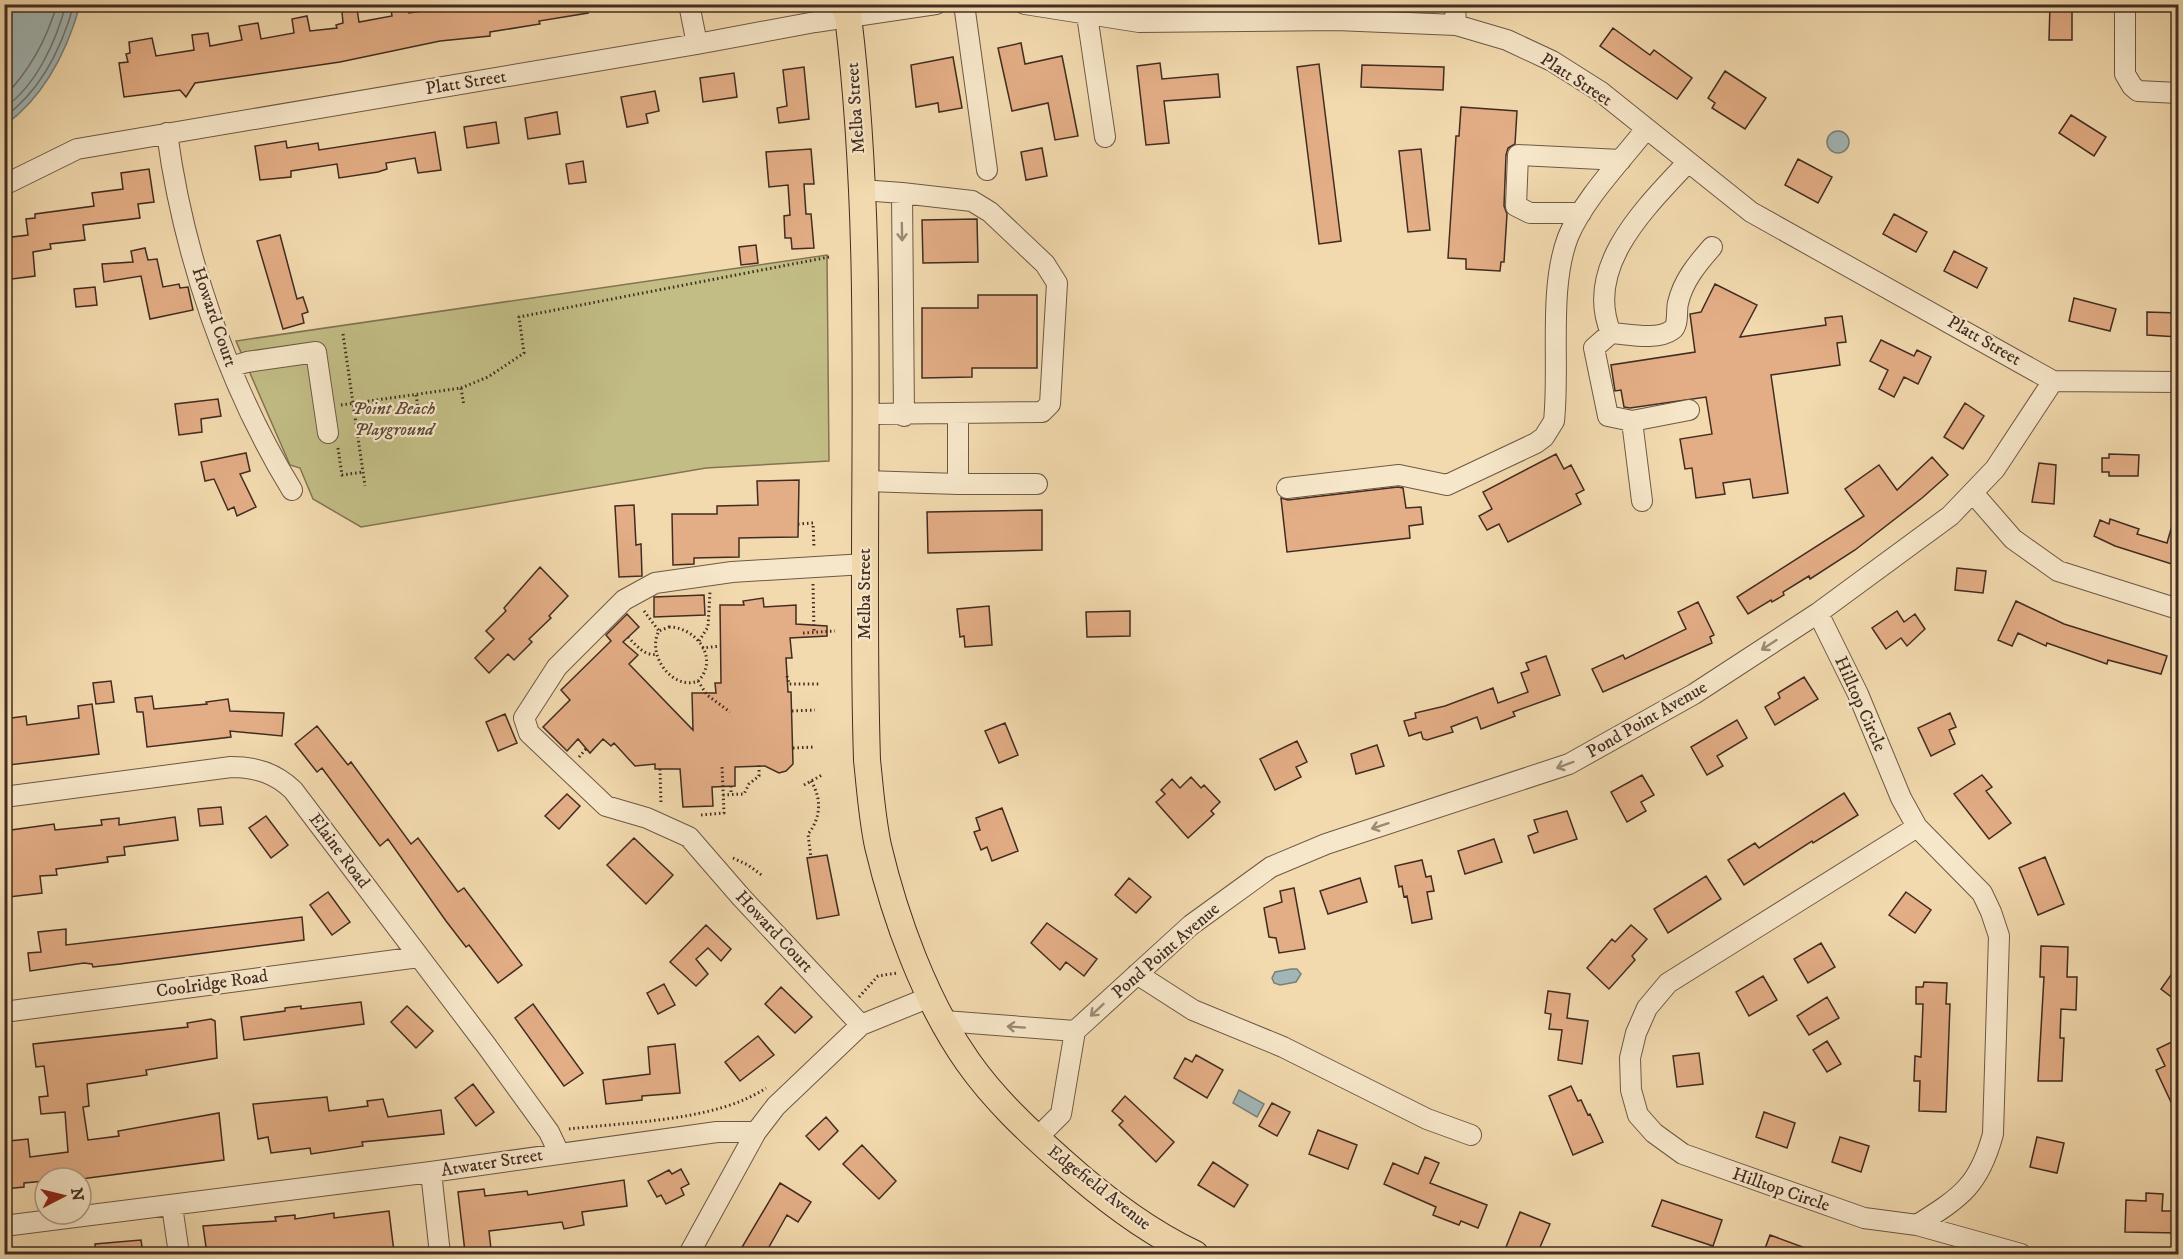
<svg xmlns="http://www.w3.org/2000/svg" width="2183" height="1259" font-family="'IM FELL DW Pica',serif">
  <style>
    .green { fill: #c2bd85; stroke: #827454; stroke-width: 1.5 }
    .water { fill: #a1b7b7; stroke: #7b7f7b; stroke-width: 1.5 }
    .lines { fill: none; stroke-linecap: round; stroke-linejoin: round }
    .shore { stroke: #72726c; stroke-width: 1.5 }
    .building { fill: #e3ad85; stroke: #422c22; stroke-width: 1.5 }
    .minor-casing { stroke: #6e5845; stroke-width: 22 }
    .major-casing { stroke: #422c22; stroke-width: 28 }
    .path { stroke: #422c22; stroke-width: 3; stroke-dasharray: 1.5 3; stroke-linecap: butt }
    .minor { stroke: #f7e7ca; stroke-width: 20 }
    .major { stroke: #f2daae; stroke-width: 26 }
    .oneway { stroke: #9c8a76 }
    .labels { text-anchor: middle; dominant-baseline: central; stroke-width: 4.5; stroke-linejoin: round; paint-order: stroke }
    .street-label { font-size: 18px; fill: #422c22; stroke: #f7e7ca }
    .park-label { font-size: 18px; font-style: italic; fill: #5c4936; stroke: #f7e7ca }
  </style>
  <rect width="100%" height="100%" fill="#f2daae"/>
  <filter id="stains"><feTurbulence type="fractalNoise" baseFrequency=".00333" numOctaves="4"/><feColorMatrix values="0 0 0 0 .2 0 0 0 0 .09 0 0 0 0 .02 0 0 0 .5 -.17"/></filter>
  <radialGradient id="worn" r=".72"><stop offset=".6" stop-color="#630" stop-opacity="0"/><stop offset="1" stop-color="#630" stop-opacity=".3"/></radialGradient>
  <path class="green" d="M827 255 829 461 706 468 361 527 313 499 300 468 290 465 236 341Z"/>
  <path class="water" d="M5 4 80 5C67 51 45 96 5 125Z
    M1827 142a11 11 0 1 1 22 0a11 11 0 1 1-22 0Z
    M1291 969H1297L1301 974 1296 982 1280 985 1274 983 1272 978 1275 972Z
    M1239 1090 1264 1104 1257 1117 1233 1103Z"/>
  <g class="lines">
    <path class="shore" d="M4 97C29 71 47 39 57 4
      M4 108C37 85 56 41 66 4
      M4 117C41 91 62 47 74 4"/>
  </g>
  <path class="building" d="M390 4H407L409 13 436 9V4H587L588 13 539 21 540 24 490 32V36L440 41 340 62 195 83 186 97 180 90 124 97 119 63 128 62 126 54 130 53 129 42 152 38 156 56 194 50 192 35 208 33 210 46 242 40 239 26 258 23 261 39 294 33 292 19 307 16 310 31 337 28 336 25 343 23 342 12 357 9 359 22 392 16Z
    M2050 4H2072V40H2049Z
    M1613 28 1650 55 1654 50 1692 78 1677 99 1600 46Z
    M1021 43 1025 64 1062 56 1078 136 1055 140 1048 103 1012 111 998 48Z
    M953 57 962 108 939 112 938 103 916 107 911 65Z
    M1160 63 1162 79 1218 74 1220 97 1164 101 1169 143 1146 145 1137 66Z
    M1319 64 1341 241 1319 244 1297 67Z
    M1362 65 1444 67 1443 90 1361 87Z
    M804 67 809 119 779 123 777 108 787 106 783 70Z
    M1725 71 1766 98 1745 129 1712 108 1715 103 1708 98Z
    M734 73 737 97 703 102 700 78Z
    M655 91 659 111 646 114 648 123 627 127 621 97Z
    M1461 107 1517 111 1515 144 1508 148 1506 155 1504 206 1507 214 1504 262H1501L1500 271 1466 269V259L1448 258 1456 136H1459Z
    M557 112 560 134 528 139 525 118Z
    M2071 115 2106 137 2094 156 2059 133Z
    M496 122 499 143 467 148 464 127Z
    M435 132 441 170 418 173 415 158 386 163 387 169 378 172 339 178 337 164 291 171V177L260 180 255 146 286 141 287 148 318 143 319 150Z
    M1042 148 1047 176 1026 180 1021 152Z
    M811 149 814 184H804L806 214H811L814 248 792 249 791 238H785L784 216 790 215 788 185 769 187 766 152Z
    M1421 149 1430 230 1408 232 1399 151Z
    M1798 159 1832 177 1818 203 1785 185Z
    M583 161 586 182 569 184 566 164Z
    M149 169 154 202 138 204 140 218 83 225 85 240 50 244 51 249 33 252 35 276 4 280V238L28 235 26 219 35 218V214L94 206 92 193 123 189 121 173Z
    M1894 214 1927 232 1916 252 1883 234Z
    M977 219 978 262 923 263 922 220Z
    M280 235 297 299 303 297 308 312 302 314 304 323 283 329 257 241Z
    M756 245 758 263 741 265 739 247Z
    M145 248 148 260 157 259 163 287 179 284 180 288 188 287 193 310 150 319 141 276 104 282 102 264 133 262 131 251Z
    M1954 251 1987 268 1977 288 1944 271Z
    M1715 284 1757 305 1740 337 1826 325 1825 318 1842 316 1846 342 1837 343 1840 365 1771 375 1788 493 1753 498 1750 479 1723 483 1725 494 1696 498 1692 468 1685 469 1680 439 1712 434 1706 397 1630 408 1624 407 1621 390 1615 391 1611 365 1695 352 1690 314 1701 312Z
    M95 287 97 305 76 307 74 289Z
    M978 295H1037V368H972V377L922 378V308H978Z
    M2074 298 2116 309 2110 331 2069 321Z
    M2147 312 2178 313V337L2147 335Z
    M1881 340 1914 356 1917 350 1931 357 1918 384 1904 377 1894 397 1879 389 1888 370 1870 361Z
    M218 399 221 416 201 419 202 432 179 435 175 404Z
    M1965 403 1984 416 1963 449 1944 437Z
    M246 453 250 471 240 474 256 507 237 516 234 507 228 510 214 479 205 481 201 462Z
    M1556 454 1564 469 1571 465 1584 490 1576 494 1581 504 1508 542 1499 524 1487 530 1479 516 1492 509 1483 492Z
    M2109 454 2139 455 2138 476H2109V472H2102V458H2109Z
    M1932 457 1948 475 1922 498 1855 550 1810 579 1809 576 1783 592 1784 595 1772 602 1771 600 1748 614 1737 597 1864 516 1845 489 1879 465 1897 490Z
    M2039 463 2056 465 2054 504 2032 502Z
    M799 480 798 537 739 538V557L694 558V564L673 565 672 514H717V506L758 505 757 481Z
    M1398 487 1403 488 1406 508 1421 507 1423 524 1409 526 1410 538 1287 552 1281 498 1288 500Z
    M634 505 636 545 641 544 642 576 619 577 615 506Z
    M1042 510V550L928 553 927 512Z
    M2175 515 2178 516V566L2115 546 2094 536 2100 520 2109 524 2110 519 2139 529 2137 534 2167 543Z
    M540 567 568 596 549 616 551 618 529 639 532 642 514 660 508 654 489 673 475 658 494 639 486 631 506 611 504 608Z
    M1957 568 1986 571 1983 593 1955 590Z
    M704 595 705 615 654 617V597Z
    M763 598 764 607 796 605V624L827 626V636L790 638 792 658H786L788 692H791L793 764 786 771 779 773 765 766 735 767V786L712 787 713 806 683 807 680 769H655V764L635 766 614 743 611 746 603 739 590 753 578 739 567 751 543 727 570 700 561 690 611 641 606 635 627 614 639 627 623 642 638 655 629 664 693 730 692 693H716L715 683H721L720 605H744L743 601Z
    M2016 601 2064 624 2167 656 2161 674 2108 660 2107 664 2047 643 2046 646 2018 633 2012 646 1998 640Z
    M1698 602 1714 635 1710 637 1712 643 1603 692 1592 669 1623 655 1625 659 1686 629 1678 612Z
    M989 606 992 645 965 647 964 636 960 637 957 609Z
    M1130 611V636L1087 637 1086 612Z
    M1897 611 1904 622 1915 614 1925 629 1907 646 1901 638 1886 649 1872 628Z
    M1546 656 1560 695 1513 712 1515 716 1481 729 1477 717 1451 727 1453 732 1427 740 1423 739 1421 732 1409 736 1404 721 1416 718 1415 713 1445 706 1493 688 1498 703 1528 692 1521 673 1529 670 1526 663Z
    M1804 677 1818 699 1775 725 1765 707 1780 698 1778 693Z
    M111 681 114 702 96 704 93 683Z
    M152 696 154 709 207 704 206 702 228 699 230 711 284 713 282 736 230 731 231 737 147 747 143 712H137L135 698Z
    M92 704 99 754 9 765 4 719 26 716 27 725 79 718 78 706Z
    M1950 713 1956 727 1949 730 1955 744 1931 756 1918 728Z
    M505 714 517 743 498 751 486 722Z
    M1737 720 1747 738 1717 756 1723 766 1707 775 1691 747Z
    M1005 723 1018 755 999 763 985 731Z
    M317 726 348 765 351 762 411 844 418 838 458 892 464 888 522 965 498 983 469 945 466 947 446 921 388 839 380 846 322 768 317 772 295 744Z
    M1297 741 1307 762 1296 767 1301 777 1275 790 1260 759Z
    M1377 745 1384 766 1356 774 1351 754Z
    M1642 775 1654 795 1641 802 1646 811 1627 822 1611 792Z
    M1982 775 1992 787 1986 791 2011 823 1989 839 1954 794Z
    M1191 777 1201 788 1204 785 1220 802 1211 811 1214 814 1188 838 1156 802 1165 794 1161 790 1172 779 1180 788Z
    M1844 793 1858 815 1813 843 1812 841 1744 885 1728 860 1755 843 1759 848Z
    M567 794 580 806 559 829 545 816Z
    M221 807 223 824 200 826 198 809Z
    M1002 808 1018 851 992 861 987 847 981 850 974 832 980 830 976 818Z
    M1567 811 1577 839 1534 853 1528 836 1538 832 1534 820Z
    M266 816 288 845 271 858 249 828Z
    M175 817 178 840 124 847 125 855 107 857 108 862 56 869 57 875 40 876 42 893 9 897 4 831 54 824 55 830 102 825 101 820 119 818V825Z
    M634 838 673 875 646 904 607 865Z
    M1494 839 1502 862 1465 874 1458 851Z
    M827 855 839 915 817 919 807 858Z
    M2045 857 2064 904 2038 915 2019 868Z
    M1422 860 1426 877 1431 876 1434 891 1427 892 1432 919 1412 923 1407 896 1404 897 1402 886 1399 887 1395 866Z
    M1706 876 1721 899 1668 933 1654 909Z
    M1129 878 1151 897 1136 913 1115 895Z
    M1360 878 1367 902 1328 914 1320 891Z
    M1294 888 1305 949 1279 953 1276 938 1269 937 1264 908 1282 902 1280 891Z
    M328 892 350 922 332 935 310 905Z
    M1906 892 1931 910 1915 933 1889 915Z
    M302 917 304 940 120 964 93 967 92 964 84 963 30 971 28 953 41 952 38 932 66 929V945Z
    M1047 923 1097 959 1084 976 1066 962 1060 970 1031 943Z
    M706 925 731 949 721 961 708 948 696 959 708 974 696 986 670 962Z
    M1631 925 1647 939 1632 956 1635 960 1609 989 1587 968 1612 939 1615 942Z
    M1821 943 1835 967 1808 983 1794 959Z
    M2041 946 2068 947 2067 977H2077L2076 1010 2061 1009 2060 1038H2064L2062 1081H2038L2044 977H2040Z
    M2178 965V1002L2161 989Z
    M1763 976 1777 1000 1749 1016 1736 992Z
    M1924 982 1947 983 1946 1004H1950L1946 1112 1919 1111 1920 1081H1914L1915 1056 1921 1057 1923 1004H1916V987H1923Z
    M664 984 675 1005 658 1014 647 993Z
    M781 987 812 1017 795 1033 765 1004Z
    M1548 991 1570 994 1567 1018 1588 1021 1582 1064 1558 1060 1562 1030 1549 1029 1551 1014 1545 1013Z
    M1827 997 1839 1018 1809 1035 1797 1016Z
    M361 1002 364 1024 244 1040 241 1017 285 1011V1008L301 1006V1009Z
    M533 1004 583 1073 564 1086 515 1018Z
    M407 1006 433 1031 416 1048 391 1022Z
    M211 1019 215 1021 217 1058 146 1070 147 1075 87 1084 89 1106 83 1107 88 1140 119 1136 118 1131 219 1113 224 1160 81 1179 45 1178V1181L24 1183V1187L5 1189 4 1145H10L9 1141 28 1139 30 1157 68 1152 65 1112 41 1114 39 1097 48 1096 44 1066 36 1067 33 1044 188 1027 187 1023Z
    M758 1036 774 1055 740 1081 725 1062Z
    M2178 1039V1117L2156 1070 2165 1066 2157 1049Z
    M1827 1041 1841 1064 1827 1072 1813 1050Z
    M675 1044 680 1093 642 1096V1100L606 1104 603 1080 650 1074 648 1047Z
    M1699 1053 1703 1084 1677 1087 1673 1056Z
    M1196 1055 1223 1070 1207 1098 1174 1078 1185 1058 1192 1062Z
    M473 1084 494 1112 476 1126 455 1098Z
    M1571 1086 1578 1101 1581 1100 1588 1115 1590 1114 1603 1142 1573 1155 1549 1096Z
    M1125 1096 1174 1142 1156 1162 1119 1125 1123 1121 1112 1111Z
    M327 1097 329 1111 368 1106 367 1101 383 1099 388 1117 441 1110 444 1134 362 1142 363 1146 311 1154 310 1148 271 1153 268 1137 258 1139 253 1104Z
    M1272 1103 1290 1112 1277 1136 1259 1126Z
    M1764 1112 1795 1123 1787 1148 1756 1137Z
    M826 1117 838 1131 819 1150 806 1136Z
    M1318 1130 1357 1145 1348 1169 1309 1154Z
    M1840 1137 1869 1146 1861 1172 1832 1162Z
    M2037 1137 2064 1143 2057 1173 2030 1167Z
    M862 1145 896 1181 879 1199 843 1164Z
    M1425 1157 1439 1163 1430 1183 1487 1205 1478 1228 1461 1221 1459 1225 1433 1215 1436 1207 1384 1184 1393 1163 1418 1174Z
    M1213 1162 1248 1185 1234 1207 1198 1185Z
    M681 1169 689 1184 681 1188 684 1195 666 1204 661 1195 657 1197 648 1181 669 1170 672 1174Z
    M624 1180 627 1206 582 1212 584 1225 564 1229 562 1222 489 1231 491 1249 465 1252 458 1192 484 1189 485 1196 527 1191 528 1195Z
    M780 1183 811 1202 798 1222 787 1215 765 1254H738Z
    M2146 1193 2163 1194 2162 1211H2178V1233L2125 1232 2126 1200 2146 1201Z
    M1662 1200 1722 1220 1713 1246 1652 1226Z
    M389 1211 394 1252 372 1254H207L203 1226 276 1221 275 1217 295 1215V1219L334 1213V1218Z
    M1520 1212 1550 1224 1537 1254H1525L1506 1247Z
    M1770 1235 1819 1253 1818 1254H1763Z
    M141 1240 143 1254H96L95 1244Z"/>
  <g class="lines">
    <defs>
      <path id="minor" d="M689 4 697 44
        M964 4 987 170
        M1025 4 1139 22 1336 20 1456 25 1507 40 1552 61 1601 92 1751 212 2053 381
        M1455 4 1456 25
        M2125 4V74L2132 86 2138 91 2178 93
        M1087 15 1105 137
        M167 133C183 254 228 386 292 490
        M1688 162C1646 207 1583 267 1611 333 1628 334 1657 341 1672 330 1679 325 1676 311 1678 303 1683 281 1697 264 1712 247
        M4 185 77 149 697 44 815 22 936 4
        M862 190 902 193 904 416
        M1581 213H1530L1516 206 1518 155 1621 160
        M1611 333 1594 348 1608 416 1632 421 1642 501
        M230 367 247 362 316 352 328 433
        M2053 381 2178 382
        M864 414 1042 412 1050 404 1057 283 1045 264 990 212 972 201 902 193
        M1632 421 1689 410
        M865 481 958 484V414
        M958 484H1037
        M1287 488 1399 475 1447 485 1536 443 1544 437 1554 421C1560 366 1548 289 1568 237 1583 200 1621 161 1646 129
        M1973 493 2013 539 2058 571 2178 609
        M1818 613 1858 694 1901 798 1917 827 1982 893 1991 912 1999 936 1993 1134C1979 1186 1961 1197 1917 1225
        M4 797 231 767C256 767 275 773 293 790L486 1045 549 1132 559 1153
        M1917 827 1668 983 1647 1008 1636 1033 1630 1058 1631 1090 1638 1115 1654 1133 1683 1154 1864 1218 1917 1225 2021 1254
        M1137 974 1193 1010 1283 1047 1427 1119 1471 1135
        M4 1012 419 957
        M944 1021 1075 1031
        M861 1025 741 897 689 837 647 818 606 806 529 733 524 718 557 667 624 600 655 583 732 572 865 564
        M1037 1138 1061 1114 1075 1031 1191 925 1271 867 1326 844 1569 764 1694 694 1818 613 1950 516 1995 469 2053 381
        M431 1172 440 1254
        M172 1206 179 1254
        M4 1226 431 1172 717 1132H756L776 1106 861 1025 930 997
        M689 1254 756 1132"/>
      <path id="major" d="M843 4 848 16C878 261 859 513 867 760 870 788 872 818 878 846 895 918 925 1001 968 1062 994 1099 1028 1131 1062 1161 1102 1197 1146 1231 1195 1254"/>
    </defs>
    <use href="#minor" class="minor-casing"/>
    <use href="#major" class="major-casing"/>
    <path class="path" d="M343 334 365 486
      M461 388 488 377 524 353 519 317 829 257
      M416 395 419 413
      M341 405 461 388 464 406
      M338 448 342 475 363 472
      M798 524 813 523 814 548
      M813 584 814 632
      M644 611 659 631
      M669 627C696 627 720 659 698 681 672 691 646 654 659 631Z
      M803 633 835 631
      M628 637C636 645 645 657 657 654
      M699 641 708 627 710 592
      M702 648 721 646
      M787 676 789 684H820
      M698 681 707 695 730 712
      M792 711 815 710
      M793 748 815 747
      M579 757 586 749
      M660 769 661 804
      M811 781C822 799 821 818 808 834L811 858
      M804 785 822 775
      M731 786V794
      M723 795 744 794 749 784 759 776V763
      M701 815 724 813 722 767
      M733 858 748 865 763 876
      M859 997 878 976 897 973
      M569 1129C628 1122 717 1121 766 1088"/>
    <use href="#minor" class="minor"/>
    <use href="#major" class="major"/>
  </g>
  <defs><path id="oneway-shaft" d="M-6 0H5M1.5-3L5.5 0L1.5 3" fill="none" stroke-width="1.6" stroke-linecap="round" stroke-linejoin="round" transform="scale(1.5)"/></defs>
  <g class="oneway">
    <use href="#oneway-shaft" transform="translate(902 232) rotate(89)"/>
    <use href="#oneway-shaft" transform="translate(1769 645) rotate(147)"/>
    <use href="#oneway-shaft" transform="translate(1565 765) rotate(160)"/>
    <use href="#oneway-shaft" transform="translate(1380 826) rotate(162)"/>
    <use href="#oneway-shaft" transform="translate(1097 1010) rotate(137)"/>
    <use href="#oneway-shaft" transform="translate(1016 1027) rotate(-176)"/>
  </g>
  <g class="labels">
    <g class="street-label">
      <text transform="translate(1576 80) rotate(33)">Platt Street</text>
      <text transform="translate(466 83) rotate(-9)">Platt Street</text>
      <text transform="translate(856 108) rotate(-94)">Melba Street</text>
      <text transform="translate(214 317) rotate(71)">Howard Court</text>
      <text transform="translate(1984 341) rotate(30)">Platt Street</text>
      <text transform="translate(865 594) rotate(-90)">Melba Street</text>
      <text transform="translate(1860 704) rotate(66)">Hilltop Circle</text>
      <text transform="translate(1647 720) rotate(-30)">Pond Point Avenue</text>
      <text transform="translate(339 851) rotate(53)">Elaine Road</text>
      <text transform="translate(774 932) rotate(47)">Howard Court</text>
      <text transform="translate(1166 951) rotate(-41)">Pond Point Avenue</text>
      <text transform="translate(212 984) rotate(-8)">Coolridge Road</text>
      <text transform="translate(492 1163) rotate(-9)">Atwater Street</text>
      <text transform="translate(1099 1188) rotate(38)">Edgefield Avenue</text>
      <text transform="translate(1781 1190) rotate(19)">Hilltop Circle</text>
    </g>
    <g class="park-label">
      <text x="394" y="409">Point Beach<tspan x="394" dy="21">Playground</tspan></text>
    </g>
  </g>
  <rect width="2183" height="1259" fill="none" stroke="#f2daae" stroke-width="24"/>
  <rect x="6" y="6" width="2171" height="1247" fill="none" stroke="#422c22" stroke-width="3"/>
  <rect x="12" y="12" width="2159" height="1235" fill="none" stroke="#422c22" stroke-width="1.5"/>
  <g transform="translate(63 1196) rotate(83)"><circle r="28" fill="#f7e7ca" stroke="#af9c87" stroke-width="1.5"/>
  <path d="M0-4.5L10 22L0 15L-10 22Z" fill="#8f2418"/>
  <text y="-9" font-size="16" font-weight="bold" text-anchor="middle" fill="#422c22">N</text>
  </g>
  <rect width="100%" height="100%" filter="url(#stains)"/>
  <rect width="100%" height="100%" fill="url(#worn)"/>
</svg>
